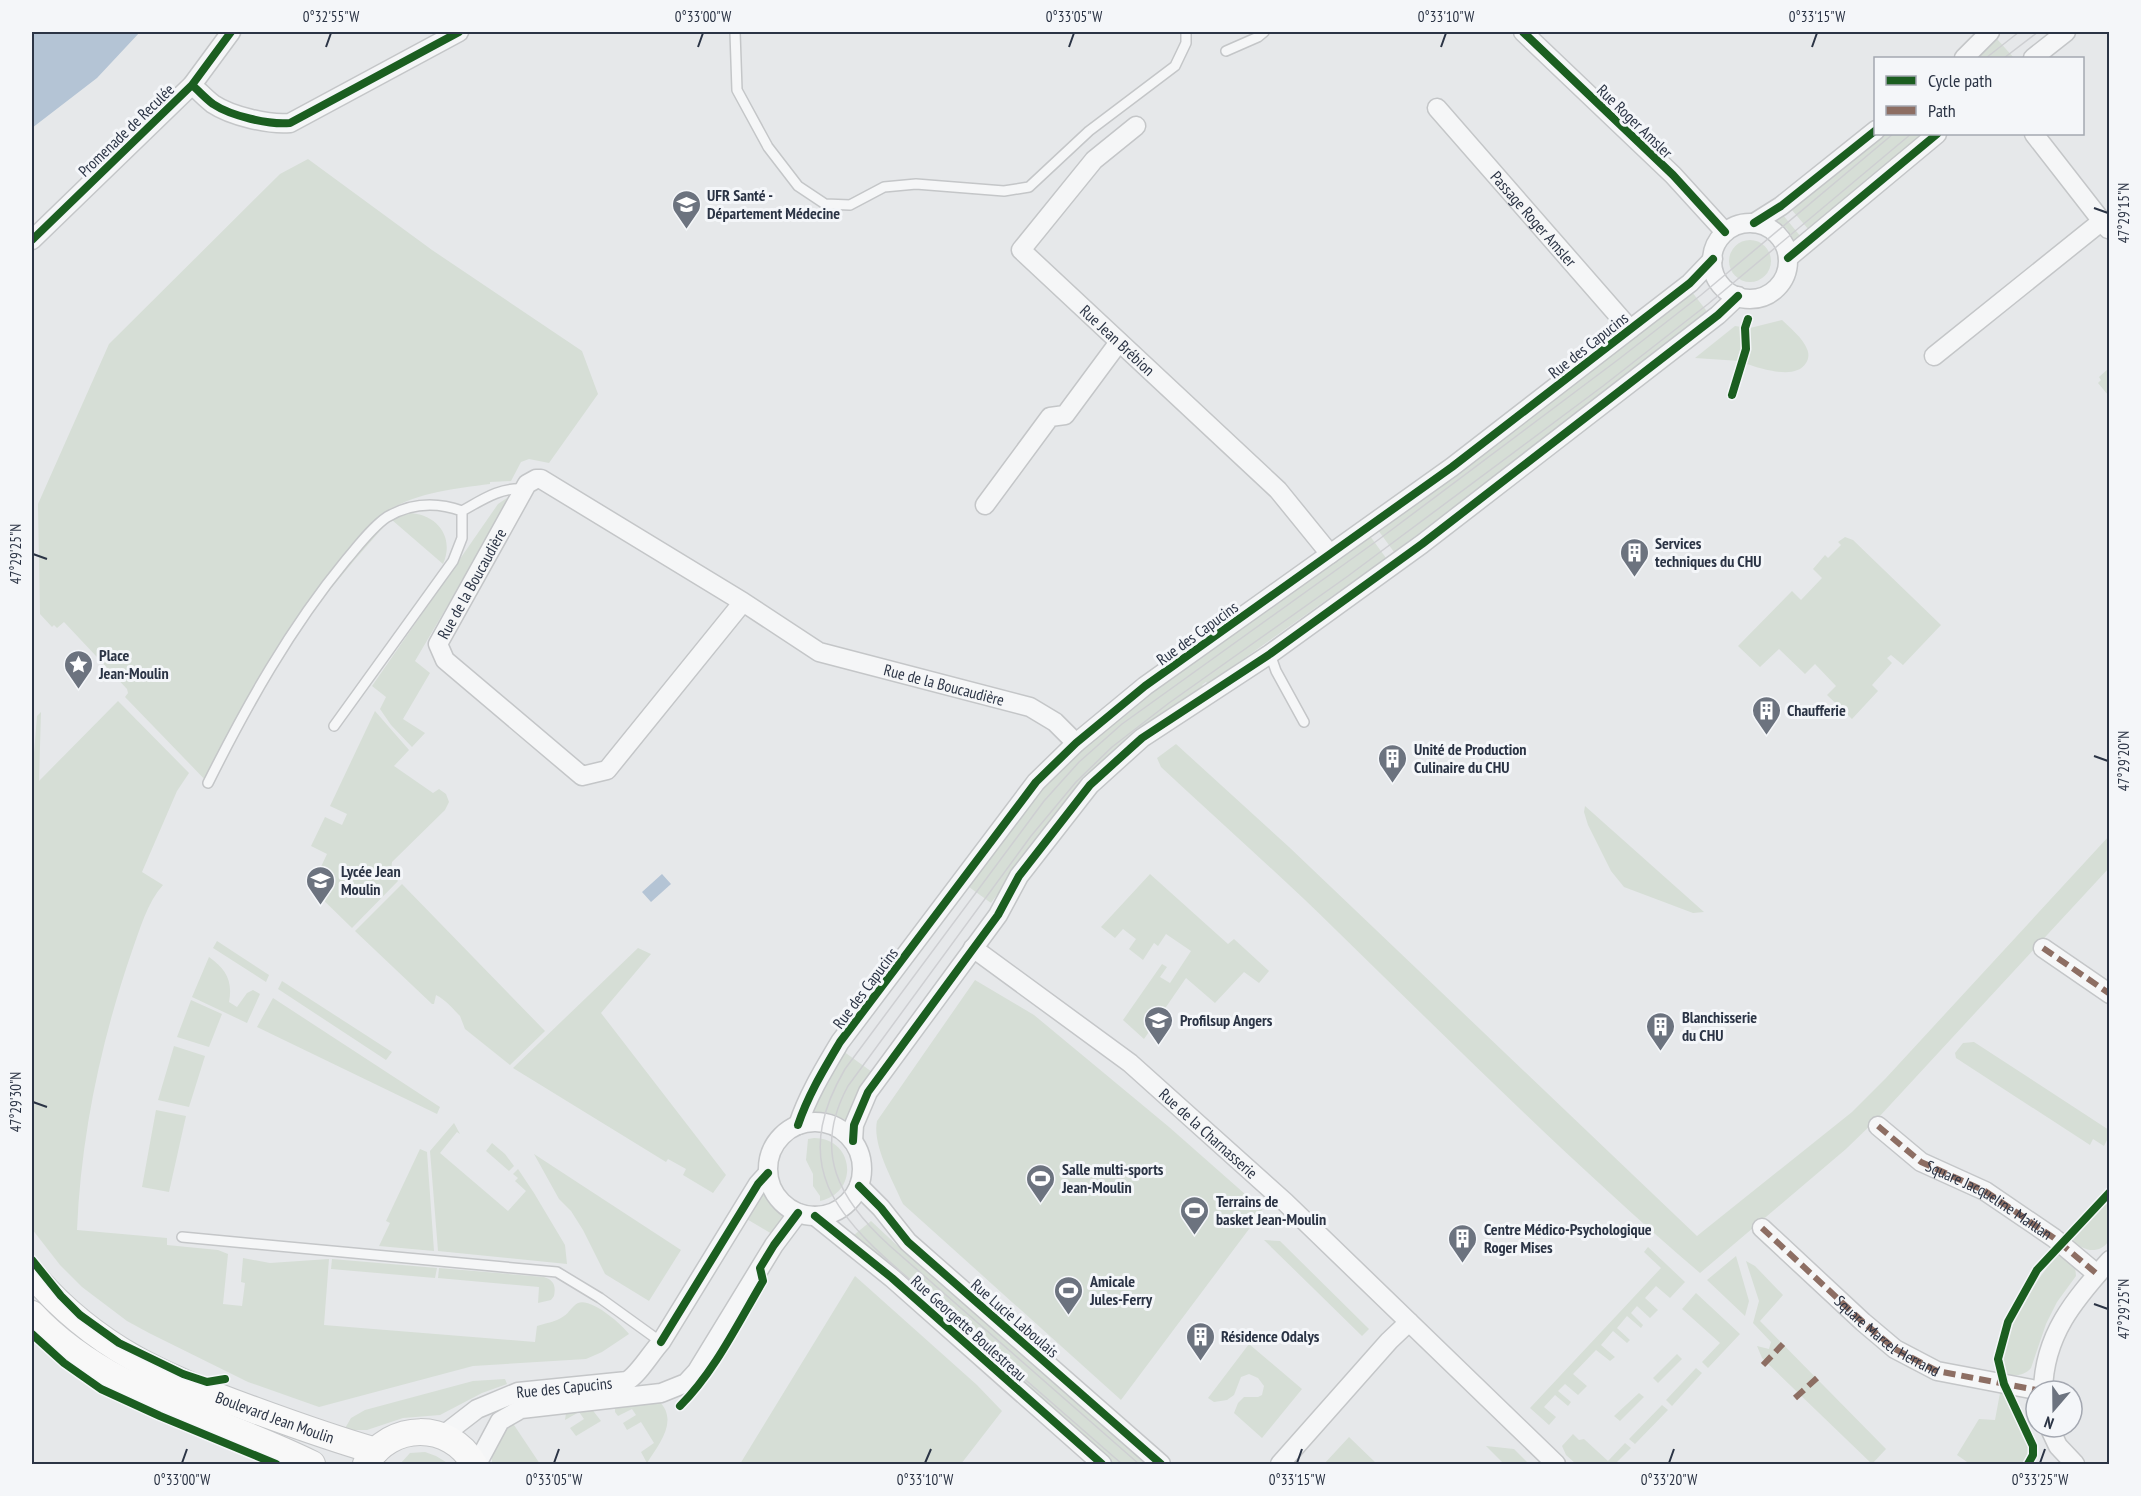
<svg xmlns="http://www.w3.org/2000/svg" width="2141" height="1496" font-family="'PT Sans Narrow',sans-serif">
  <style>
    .green { fill: #d6ded6 }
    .water { fill: #b4c4d5 }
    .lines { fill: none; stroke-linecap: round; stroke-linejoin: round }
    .service-casing { stroke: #c4c6c8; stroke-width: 12 }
    .minor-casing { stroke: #c4c6c8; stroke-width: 21 }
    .secondary-casing { stroke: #c4c6c8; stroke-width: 28 }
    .service { stroke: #f5f6f7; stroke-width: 9 }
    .minor { stroke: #f5f6f7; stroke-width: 18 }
    .secondary { stroke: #f8f8f8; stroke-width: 26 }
    .tram { stroke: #cecfd2; stroke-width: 1.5 }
    .quiet { stroke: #8d6e63; stroke-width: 6; stroke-dasharray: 12 6; stroke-linecap: butt }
    .cycleway-casing { stroke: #f4f6f9; stroke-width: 11 }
    .cycleway { stroke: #1b5e20; stroke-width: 8 }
    .ticks { fill: none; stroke: #2b3445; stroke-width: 2 }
    .labels { text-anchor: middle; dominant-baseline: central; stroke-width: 6; stroke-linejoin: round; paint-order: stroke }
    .street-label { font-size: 16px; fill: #2b3445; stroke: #f4f6f9 }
    .poi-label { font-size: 16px; font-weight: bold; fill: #2b3445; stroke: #f4f6f9; text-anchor: start }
    .neatline { fill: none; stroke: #2b3445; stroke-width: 2 }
    .ticks-label { font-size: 15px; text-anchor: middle; fill: #2b3445 }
  </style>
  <rect width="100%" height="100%" fill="#e6e8ea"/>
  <path class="green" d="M1997 39 2014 58H1973Z
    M1882 134H1925L1809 230 1791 209Z
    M308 159 432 250 582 351 598 394 549 463 529 459 521 462 511 481 490 482V484C451 489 411 493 378 517L386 524C357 557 327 591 302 627 267 677 238 732 212 787L125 697 128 693 127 689 64 622 57 628 54 625 52 627 40 614 38 504 109 344 280 174Z
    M1783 215 1801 237 1794 242 1787 229 1776 221Z
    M1729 261a21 21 0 1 1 42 0a21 21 0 1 1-42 0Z
    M1692 292 1709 314 1394 552 1378 530Z
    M1782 320C1790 328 1803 338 1807 349 1809 353 1809 359 1806 363 1796 380 1762 369 1747 364L1750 328Z
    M1735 326 1742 327 1743 346 1740 361 1695 358Z
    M2109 368 2110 394 2108 395 2098 383 2101 380 2099 377Z
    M510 496H512L415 661 430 673 403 719 425 733 412 747 391 725 380 709 386 697 372 686 498 504Z
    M409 513C437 514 455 537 443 564L392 520Z
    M1370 536 1386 558 1208 684 1206 682 1202 685 1204 687 1053 820 991 903 969 887 1041 791 1111 721Z
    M1845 537 1853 540 1941 625 1903 665 1891 655 1887 658 1892 663 1872 685 1878 691 1852 719 1827 695 1836 686 1815 664 1805 674 1779 649 1760 667 1738 646 1792 591 1801 600 1822 578 1813 569 1825 555 1828 558 1841 545 1838 542Z
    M118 701 189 773 177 791 142 872 163 885C147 903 140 929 132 951 101 1041 81 1135 77 1230L167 1238V1245L218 1250 228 1254 223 1304 242 1306 245 1283 241 1282 243 1258 270 1263 329 1259 324 1325 535 1342 537 1326C546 1323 556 1322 564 1316 569 1313 572 1306 578 1303 592 1298 621 1324 629 1334L602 1352 586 1359 473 1366 319 1407 248 1382 149 1333 127 1321 82 1287 60 1265 32 1229V778L37 716 41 712 39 781Z
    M375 711 409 750 394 766 433 793 439 789 446 794 449 802 445 810 392 862 391 872 398 881 352 928 311 888 327 854 311 846 325 817 342 825 347 814 330 806Z
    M1176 744 1289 847 1697 1236 1852 1112 1886 1078 2109 836V868L1879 1117 1846 1149 1700 1273C1574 1165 1456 1047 1337 931 1280 875 1220 822 1161 767L1157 758Z
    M1585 806 1704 912 1693 913 1624 887 1611 871 1588 825 1584 812Z
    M1150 874 1228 944 1234 939 1269 971 1259 983 1244 972 1215 1003 1186 978 1144 1039 1123 1020 1162 964 1167 967 1160 977 1170 983 1191 951 1166 934 1158 946 1154 943 1143 960 1129 949 1136 939 1123 929 1115 938 1101 927Z
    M402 884 545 1031 510 1065 465 1029 460 1016C453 1009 446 1000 436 995L434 1004H432L355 931Z
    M217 941 269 975 266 982 213 948Z
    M638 948 651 954 601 1013 726 1175 713 1193 683 1175 686 1169 668 1159 666 1162 513 1068Z
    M209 957C226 969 233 981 229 1002L237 1007 247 993 253 990 260 994 247 1023 192 997Z
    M975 980 1034 1015 1169 1127 1262 1209 1261 1213 1121 1400 903 1204C893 1181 872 1145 877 1121Z
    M282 981 392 1052 386 1060 278 989Z
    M273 998 440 1107 437 1114 257 1027Z
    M191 1000 222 1014 209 1047 177 1037Z
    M1974 1042 2109 1130V1136L2104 1146 2093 1139 2090 1145 1956 1058 1955 1053 1963 1043Z
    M174 1046 205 1056 189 1107 158 1100Z
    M843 1051 872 1072 855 1098 846 1120 830 1113 812 1112 817 1095Z
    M156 1110 186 1116 169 1192 142 1187Z
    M454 1123 460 1134 457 1132 440 1153 508 1211 526 1191 515 1181 518 1178 513 1174 518 1169 534 1193 565 1245 567 1264 438 1251 430 1151Z
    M814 1138C854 1138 860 1192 820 1201V1196L813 1186V1174L806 1160 808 1139Z
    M492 1143 505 1154 514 1166 509 1171 486 1151Z
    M420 1149 427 1152 434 1251 379 1246 390 1223 386 1221Z
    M534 1154 681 1250 649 1301 605 1274 583 1230 571 1211 559 1199Z
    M762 1190 768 1201 783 1217 772 1234 745 1218Z
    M2109 1199V1241C2098 1255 2085 1251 2072 1241Z
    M871 1221 902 1250 1146 1464H1114L869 1250 854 1235Z
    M1264 1240 1280 1241 1369 1329 1362 1336Z
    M1648 1247 1685 1282 1670 1298 1656 1286 1645 1298 1658 1310 1650 1318 1637 1306 1631 1313 1643 1325 1641 1328 1627 1316 1617 1328 1630 1340 1627 1343 1613 1331 1601 1345 1615 1357 1610 1361 1596 1350 1573 1374 1587 1386 1578 1395 1565 1384 1558 1391 1571 1402 1568 1406 1555 1395 1544 1407 1556 1417 1549 1425 1530 1408 1661 1268 1644 1252Z
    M2058 1255 2075 1266 2076 1276 2057 1302 2046 1324 2031 1368C2025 1375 2017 1376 2008 1375 1990 1344 2036 1279 2058 1255Z
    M1736 1256 1749 1301 1745 1316 1707 1280Z
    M332 1259 437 1268 435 1278 331 1269Z
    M1746 1261 1755 1266 1783 1295 1760 1321 1886 1449 1872 1464 1762 1358 1757 1346 1769 1349 1771 1342 1753 1323 1759 1301Z
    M439 1268 544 1277C554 1280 556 1286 554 1296L551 1300 538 1303 539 1287 438 1278Z
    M855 1276 977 1385 1002 1411 961 1464H740Z
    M1696 1293 1740 1334 1708 1368 1702 1362 1720 1343 1682 1309Z
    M1249 1344 1302 1389 1262 1438 1234 1413 1238 1403 1244 1397H1258L1262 1395 1264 1386 1258 1378 1249 1374 1241 1377 1234 1395 1227 1400 1214 1402 1208 1398Z
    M1677 1354 1682 1359 1658 1383 1653 1378Z
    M1696 1368 1702 1373 1672 1406 1666 1400Z
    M505 1379 507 1384 482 1393 440 1415 403 1418 367 1430H344L351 1418 365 1410 473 1381Z
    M1639 1393 1644 1397 1620 1421 1614 1416Z
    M2000 1393H2005C2011 1411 2025 1428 2028 1446 2029 1452 2025 1459 2023 1464H1970L1957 1455 1979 1419 1995 1420Z
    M659 1401C679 1421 659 1444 647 1463L641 1452 654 1443 641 1422 627 1430 623 1423 636 1415 632 1409 618 1416 615 1412V1407Z
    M1662 1405 1668 1410 1635 1444 1629 1439Z
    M591 1408 601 1421 576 1436 570 1428 584 1419 579 1412 565 1420 566 1413Z
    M512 1422 540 1464H492C492 1442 496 1437 512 1422Z
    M1573 1434 1579 1440 1584 1439 1608 1461 1625 1443 1631 1448 1615 1464H1576L1566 1455 1562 1446Z
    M1349 1437 1377 1464H1324Z
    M1486 1446 1514 1449 1529 1464H1504Z
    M425 1452 436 1456 449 1464H400L410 1453Z"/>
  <path class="water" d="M32 32H140L97 78 32 128Z
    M662 874 671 884 651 902 642 892Z"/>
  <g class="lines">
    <defs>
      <path id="service" d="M735 32 737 90 768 147 798 186 825 204 850 205 884 187 916 184 1004 191 1029 187 1089 131 1175 66 1186 43V32
        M1226 51 1258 37 1264 32
        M1270 654 1276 671 1304 722
        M334 726 453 561 462 538V511
        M208 783C247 705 290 628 346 560 358 546 372 527 387 517 411 503 437 502 462 511 482 500 500 487 524 489
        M182 1237 557 1272 600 1298 661 1342"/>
      <g id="minor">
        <path d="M1523 32 1673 175 1725 232"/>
        <path d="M1964 58 1990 32"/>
        <path d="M2033 58 2066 32"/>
        <path d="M192 85C199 91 205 98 213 104 231 116 269 125 290 123L459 32"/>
        <path id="s1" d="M1437 108 1630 329"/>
        <path id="s2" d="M1136 126 1094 160 1021 250 1278 490 1330 554"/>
        <path d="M2034 134 2108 229"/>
        <path d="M1754 223 1781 206 1876 130"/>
        <circle cx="1750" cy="261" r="38"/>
        <path d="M32 240 192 85 231 32"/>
        <path d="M1788 258 1937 134"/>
        <path d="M1934 356 2102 221"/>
        <path d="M985 505 1050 417 1065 415 1119 342"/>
        <path id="s3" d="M743 602 607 770 582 776 445 660 438 644 527 484 536 479H541L743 602 819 652 1030 707 1055 722 1076 743"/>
        <path id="s4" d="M973 948 1130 1063 1285 1202 1556 1464"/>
        <path d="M2043 948 2110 994"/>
        <circle cx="815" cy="1169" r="47"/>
        <path d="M798 1125C808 1095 824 1069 840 1042L1036 782 1076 743 1145 686 1452 467 1690 283 1713 259"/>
        <path d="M1878 1126 1921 1162 1985 1191 2054 1238 2097 1274"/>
        <path d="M853 1141 854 1125 868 1092 998 915 1019 876 1090 785 1132 747 1142 738 1270 654 1422 544 1718 315 1738 296"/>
        <path d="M859 1186 881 1208 908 1242 1161 1464"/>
        <path d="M815 1216 892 1278 1102 1464"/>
        <path d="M1762 1228 1863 1322 1895 1349 1937 1371 2042 1391"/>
        <path d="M2043 1391C2044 1335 2074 1300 2110 1260"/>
        <path d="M2049 1427 2058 1446 2075 1464"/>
        <path id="s5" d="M442 1436 477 1409 518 1392 627 1381C638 1375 651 1353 661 1342L758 1184 768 1173"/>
        <path d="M477 1464 500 1421 521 1409 661 1393 686 1383 697 1371 774 1245 798 1213"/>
        <path d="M1280 1464 1389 1341 1409 1322"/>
      </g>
      <g id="secondary">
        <path id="s6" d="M32 1274C95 1348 165 1378 254 1410 295 1425 334 1439 376 1451"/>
        <path d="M32 1314C104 1392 219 1418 312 1464"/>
        <path d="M366 1464C390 1422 450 1421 474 1464"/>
      </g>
    </defs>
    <use href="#service" class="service-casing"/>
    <use href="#minor" class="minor-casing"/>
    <use href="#secondary" class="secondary-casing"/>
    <use href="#service" class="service"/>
    <use href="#minor" class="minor"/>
    <use href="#secondary" class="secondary"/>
    <path class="tram" d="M1986 58 2019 32
      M2004 58 2038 32
      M1122 1464C1065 1414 1008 1364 950 1314 911 1279 849 1235 828 1186 811 1145 824 1105 845 1069L1044 801 1079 762 1122 724 1378 540 1619 359 1701 295 1893 134
      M1139 1464 890 1246C839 1200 812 1152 848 1086L1031 836 1076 782 1112 747 1169 703 1348 576 1603 386 1708 304 1911 134"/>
    <g class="quiet">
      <path d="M2043 948 2110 994"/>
      <path id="s7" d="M1878 1126 1921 1162 1985 1191 2054 1238 2097 1274"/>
      <path id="s8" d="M1762 1228 1863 1322 1895 1349 1937 1371 2042 1391"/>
      <path d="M1763 1365 1783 1344"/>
      <path d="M1795 1398 1817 1378"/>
    </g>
    <defs>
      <path id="cycleway" d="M1523 32 1673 175 1725 232
        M192 85C199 91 205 98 213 104 231 116 269 125 290 123L459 32
        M1754 223 1781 206 1876 130
        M32 240 192 85 231 32
        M1788 258 1937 134
        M1732 395 1746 349 1745 328 1748 319
        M798 1125C808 1095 824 1069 840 1042L1036 782 1076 743 1145 686 1452 467 1690 283 1713 259
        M853 1141 854 1125 868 1092 998 915 1019 876 1090 785 1132 747 1142 738 1270 654 1422 544 1718 315 1738 296
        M859 1186 881 1208 908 1242 1161 1464
        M815 1216 892 1278 1102 1464
        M32 1260 61 1296 80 1315 119 1343 183 1374 207 1382 225 1379
        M32 1334 64 1363 101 1389 160 1416 276 1464
        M661 1342 758 1184 768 1173
        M680 1406C715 1371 738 1323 763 1281L760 1268 774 1245 798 1213
        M2028 1464 2033 1455V1446L2004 1384 1998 1359 2008 1322 2037 1270 2110 1192"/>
    </defs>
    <use href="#cycleway" class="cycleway-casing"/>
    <use href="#cycleway" class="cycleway"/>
  </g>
  <path class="ticks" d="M326 47 331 33M698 47 703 33M1069 47 1074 33M1441 47 1446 33M1812 47 1817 33M2094 208 2108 213M33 554 47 559M2094 756 2108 761M33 1102 47 1107M2094 1304 2108 1309M182 1463 187 1449M554 1463 559 1449M925 1463 931 1449M1297 1463 1302 1449M1669 1463 1674 1449M2040 1463 2045 1449"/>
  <defs>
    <symbol id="university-pin" viewBox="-11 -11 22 30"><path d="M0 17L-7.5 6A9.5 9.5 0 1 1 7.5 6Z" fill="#6c737f" stroke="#f4f6f9"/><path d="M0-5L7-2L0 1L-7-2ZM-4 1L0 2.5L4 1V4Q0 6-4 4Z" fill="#fff"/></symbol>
    <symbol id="building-pin" viewBox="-11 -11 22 30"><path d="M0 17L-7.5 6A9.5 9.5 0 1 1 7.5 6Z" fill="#6c737f" stroke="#f4f6f9"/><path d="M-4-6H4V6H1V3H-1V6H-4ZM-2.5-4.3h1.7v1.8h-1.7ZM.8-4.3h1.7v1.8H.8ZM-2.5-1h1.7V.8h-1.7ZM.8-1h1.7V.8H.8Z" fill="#fff"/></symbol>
    <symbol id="sight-pin" viewBox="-11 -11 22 30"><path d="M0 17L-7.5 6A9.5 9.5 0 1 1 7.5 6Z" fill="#6c737f" stroke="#f4f6f9"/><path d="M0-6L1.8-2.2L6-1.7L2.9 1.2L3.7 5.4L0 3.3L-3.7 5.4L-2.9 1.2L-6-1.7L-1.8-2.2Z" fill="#fff"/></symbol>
    <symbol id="school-pin" viewBox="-11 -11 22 30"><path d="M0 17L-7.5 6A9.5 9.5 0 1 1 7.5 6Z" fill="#6c737f" stroke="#f4f6f9"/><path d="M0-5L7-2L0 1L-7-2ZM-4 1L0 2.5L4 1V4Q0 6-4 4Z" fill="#fff"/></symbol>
    <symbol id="stadium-pin" viewBox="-11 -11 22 30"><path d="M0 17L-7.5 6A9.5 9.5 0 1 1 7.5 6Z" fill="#6c737f" stroke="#f4f6f9"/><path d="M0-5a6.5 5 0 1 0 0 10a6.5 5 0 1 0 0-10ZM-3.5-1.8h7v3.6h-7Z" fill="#fff"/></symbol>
  </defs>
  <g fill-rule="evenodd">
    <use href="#university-pin" x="670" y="188" width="33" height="45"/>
    <use href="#building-pin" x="1618" y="536" width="33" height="45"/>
    <use href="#sight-pin" x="62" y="648" width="33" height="45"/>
    <use href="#building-pin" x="1750" y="694" width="33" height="45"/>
    <use href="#building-pin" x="1376" y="742" width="33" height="45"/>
    <use href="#school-pin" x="304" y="864" width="33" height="45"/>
    <use href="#university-pin" x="1142" y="1004" width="33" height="45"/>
    <use href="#building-pin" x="1644" y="1010" width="33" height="45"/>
    <use href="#stadium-pin" x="1024" y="1162" width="33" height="45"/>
    <use href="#stadium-pin" x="1178" y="1194" width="33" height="45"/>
    <use href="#building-pin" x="1446" y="1222" width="33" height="45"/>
    <use href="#stadium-pin" x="1052" y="1274" width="33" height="45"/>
    <use href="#building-pin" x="1184" y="1320" width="33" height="45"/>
  </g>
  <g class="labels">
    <g class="street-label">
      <text transform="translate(1635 121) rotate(44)">Rue Roger Amsler</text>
      <text transform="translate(126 130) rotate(-44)">Promenade de Reculée</text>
      <text stroke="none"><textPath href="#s1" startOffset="147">Passage Roger Amsler</textPath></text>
      <text stroke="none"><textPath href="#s2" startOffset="302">Rue Jean Brébion</textPath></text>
      <text transform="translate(1588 345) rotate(-38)">Rue des Capucins</text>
      <text stroke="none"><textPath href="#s3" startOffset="508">Rue de la Boucaudière</textPath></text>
      <text transform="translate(1197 633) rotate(-36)">Rue des Capucins</text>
      <text stroke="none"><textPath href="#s3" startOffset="1094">Rue de la Boucaudière</textPath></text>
      <text transform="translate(865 988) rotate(-53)">Rue des Capucins</text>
      <text stroke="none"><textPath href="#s4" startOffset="300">Rue de la Charnasserie</textPath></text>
      <text stroke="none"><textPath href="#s7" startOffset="134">Square Jacqueline Maillan</textPath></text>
      <text transform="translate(1015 1318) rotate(41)">Rue Lucie Laboulais</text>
      <text transform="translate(969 1328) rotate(42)">Rue Georgette Boulestreau</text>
      <text stroke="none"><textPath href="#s8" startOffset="166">Square Marcel Herrand</textPath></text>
      <text stroke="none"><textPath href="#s5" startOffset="135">Rue des Capucins</textPath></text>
      <text stroke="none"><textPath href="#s6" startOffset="286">Boulevard Jean Moulin</textPath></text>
    </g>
    <g class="poi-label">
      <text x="707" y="195">UFR Santé -<tspan x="707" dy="18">Département Médecine</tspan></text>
      <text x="1655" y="543">Services<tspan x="1655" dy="18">techniques du CHU</tspan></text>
      <text x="99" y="655">Place<tspan x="99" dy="18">Jean-Moulin</tspan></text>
      <text x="1787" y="710">Chaufferie</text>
      <text x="1414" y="749">Unité de Production<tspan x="1414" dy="18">Culinaire du CHU</tspan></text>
      <text x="341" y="871">Lycée Jean<tspan x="341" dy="18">Moulin</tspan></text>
      <text x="1682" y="1017">Blanchisserie<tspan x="1682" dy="18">du CHU</tspan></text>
      <text x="1180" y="1020">Profilsup Angers</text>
      <text x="1062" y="1169">Salle multi-sports<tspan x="1062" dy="18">Jean-Moulin</tspan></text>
      <text x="1216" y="1201">Terrains de<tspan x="1216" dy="18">basket Jean-Moulin</tspan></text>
      <text x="1484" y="1229">Centre Médico-Psychologique<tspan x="1484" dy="18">Roger Mises</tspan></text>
      <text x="1090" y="1281">Amicale<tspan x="1090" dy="18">Jules-Ferry</tspan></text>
      <text x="1221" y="1336">Résidence Odalys</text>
    </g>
  </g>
  <rect width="2141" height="1496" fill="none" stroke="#f4f6f9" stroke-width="66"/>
  <rect x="1874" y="57" width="210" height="78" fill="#f4f6f9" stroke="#a4a8b1" stroke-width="1.5"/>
  <rect x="1886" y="76" width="30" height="9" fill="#1b5e20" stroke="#a4a8b1" stroke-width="1.5"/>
  <text x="1928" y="87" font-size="18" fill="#2b3445">Cycle path</text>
  <rect x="1886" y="106" width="30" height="9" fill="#8d6e63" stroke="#a4a8b1" stroke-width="1.5"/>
  <text x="1928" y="117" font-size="18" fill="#2b3445">Path</text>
  <g transform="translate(2054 1409) rotate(200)"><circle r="28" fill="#f4f6f9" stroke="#a4a8b1" stroke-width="1.5"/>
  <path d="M0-4.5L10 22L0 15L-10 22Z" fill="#6c737f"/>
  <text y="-9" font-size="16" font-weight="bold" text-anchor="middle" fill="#2b3445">N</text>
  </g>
  <rect x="33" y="33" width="2075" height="1430" class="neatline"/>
  <g class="ticks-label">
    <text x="331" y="22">0°32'55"W</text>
    <text x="703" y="22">0°33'00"W</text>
    <text x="1074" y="22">0°33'05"W</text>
    <text x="1446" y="22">0°33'10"W</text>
    <text x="1817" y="22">0°33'15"W</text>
    <text transform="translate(2124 213) rotate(-90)" y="5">47°29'15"N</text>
    <text transform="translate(16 554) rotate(-90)" y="5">47°29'25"N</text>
    <text transform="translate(2124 761) rotate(-90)" y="5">47°29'20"N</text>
    <text transform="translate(16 1102) rotate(-90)" y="5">47°29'30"N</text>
    <text transform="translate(2124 1309) rotate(-90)" y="5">47°29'25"N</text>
    <text x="182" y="1485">0°33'00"W</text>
    <text x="554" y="1485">0°33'05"W</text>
    <text x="925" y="1485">0°33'10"W</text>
    <text x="1297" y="1485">0°33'15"W</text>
    <text x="1669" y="1485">0°33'20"W</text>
    <text x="2040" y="1485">0°33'25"W</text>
  </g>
</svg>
